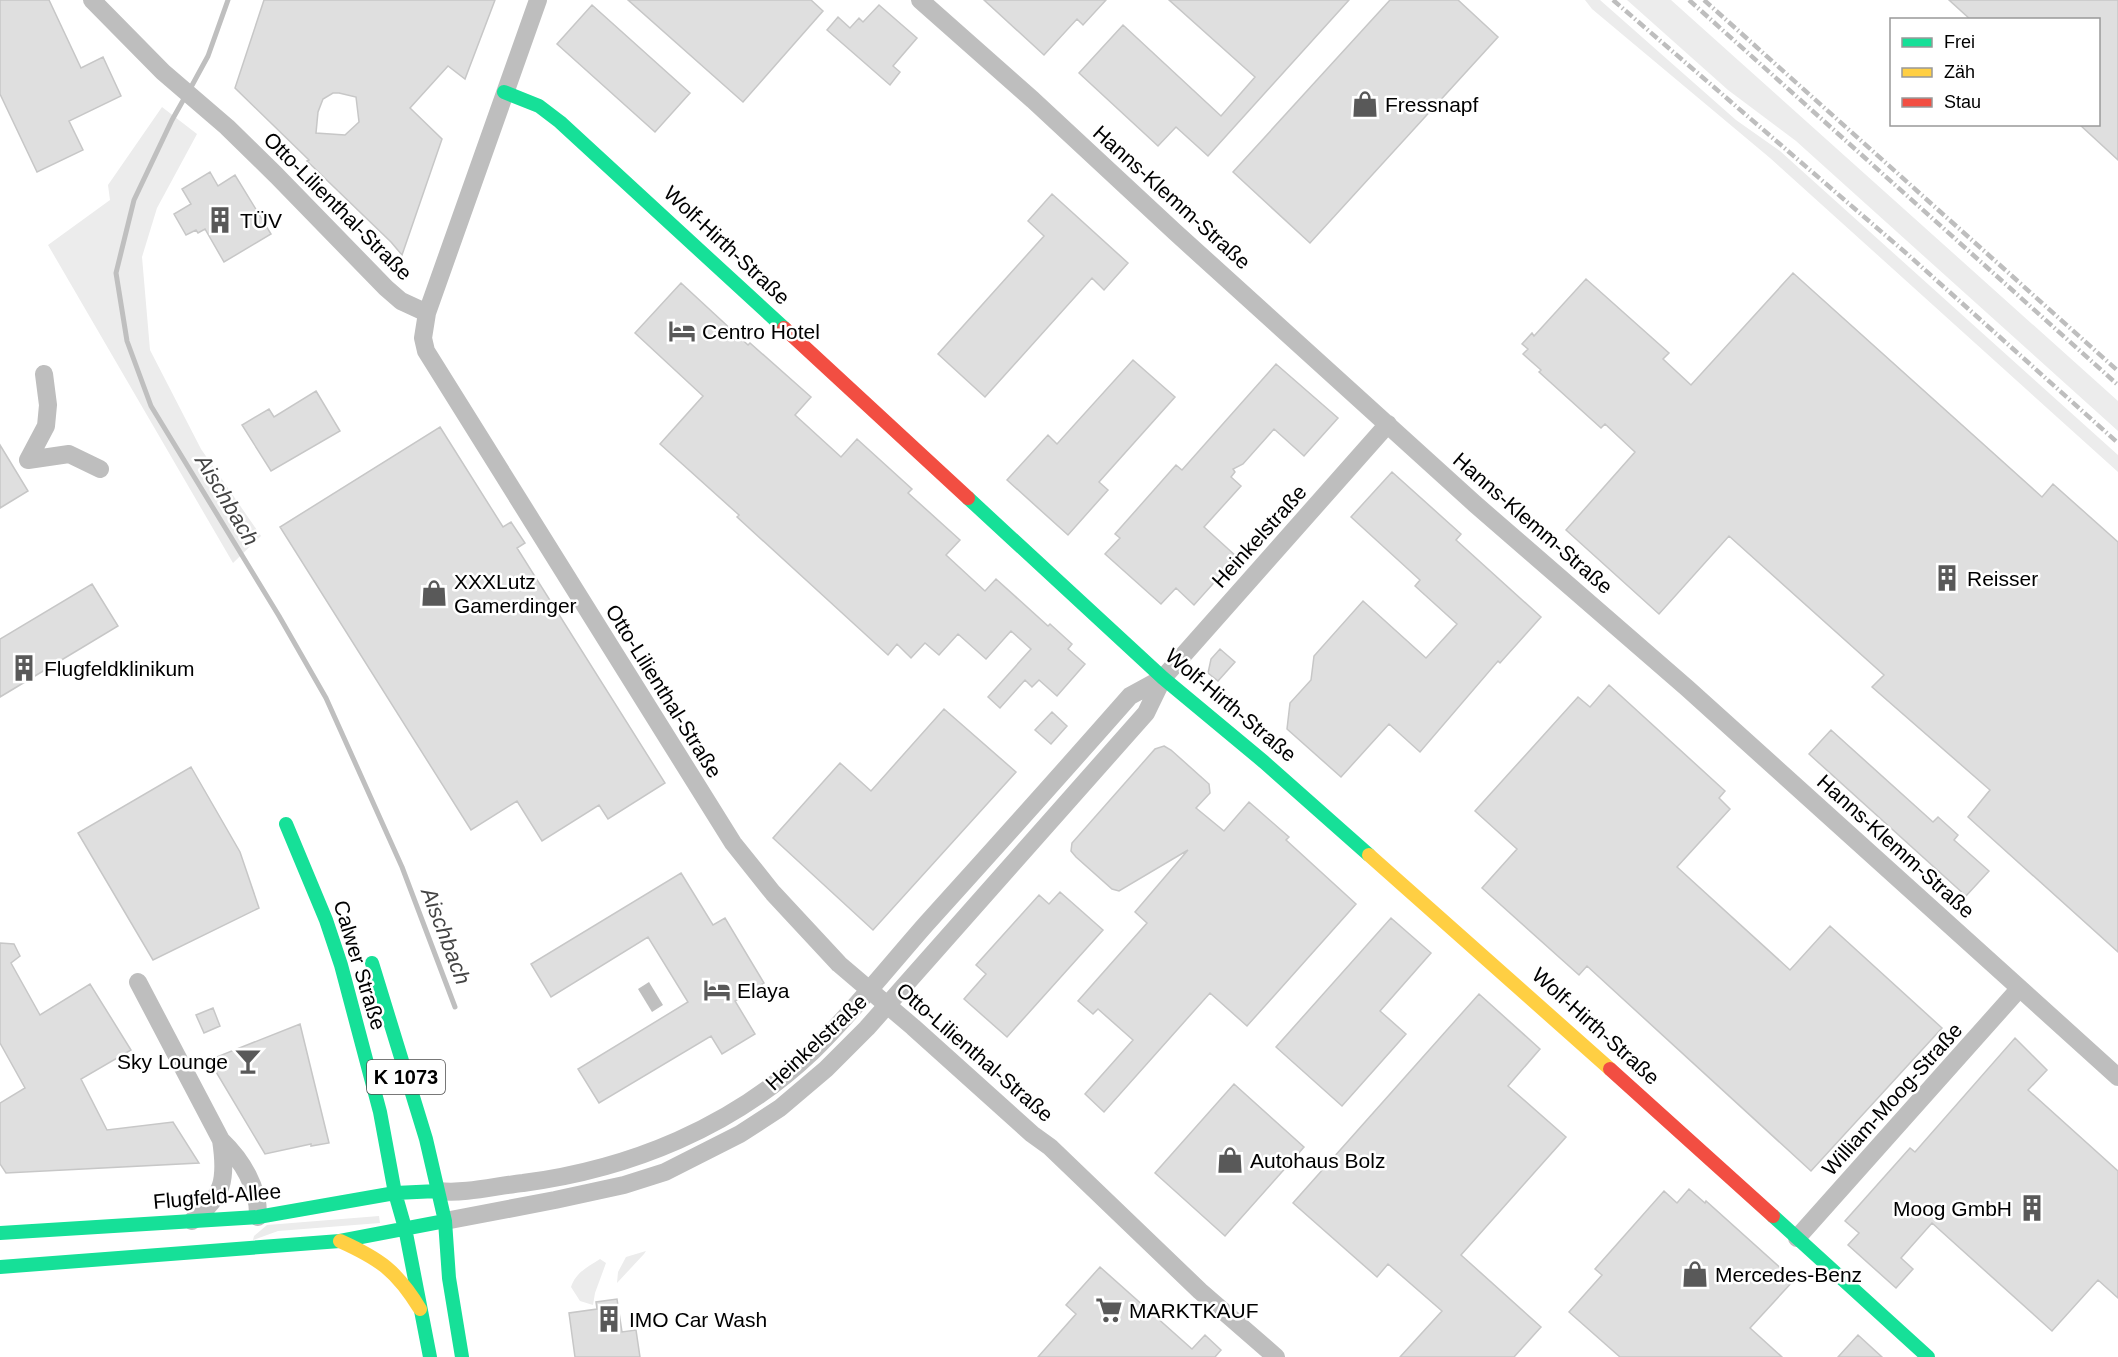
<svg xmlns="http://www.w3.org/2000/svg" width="2118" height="1357" font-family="Arial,sans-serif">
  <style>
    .green { fill: #ececec }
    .water { fill: #bfbfbf }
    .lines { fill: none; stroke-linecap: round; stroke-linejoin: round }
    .stream { stroke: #bfbfbf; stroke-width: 5 }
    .building { fill: #dfdfdf; stroke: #c7c7c7; stroke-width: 1.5; fill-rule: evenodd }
    .street { stroke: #bebebe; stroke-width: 18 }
    .fast { stroke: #16e098; stroke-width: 14 }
    .slow { stroke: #ffcf43; stroke-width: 14 }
    .jam { stroke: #f24e42; stroke-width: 14 }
    .rail { stroke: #bebebe; stroke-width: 4.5; stroke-dasharray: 9 3 1.5 3; stroke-linecap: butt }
    .labels { text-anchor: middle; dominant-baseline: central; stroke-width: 5; stroke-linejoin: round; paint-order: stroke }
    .shield { fill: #fff; stroke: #4c4c4c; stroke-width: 1.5 }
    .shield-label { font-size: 20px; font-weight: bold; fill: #000 }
    .poi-label { font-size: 21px; fill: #000; stroke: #fff; text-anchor: start }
    .street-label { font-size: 21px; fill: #000; stroke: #fff }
    .water-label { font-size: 22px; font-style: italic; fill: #444; stroke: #fff }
  </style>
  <rect width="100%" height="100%" fill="#fff"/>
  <path class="green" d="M1585 0H1600L1736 120 1780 151 2118 455V472L1770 158 1592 9Z
    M1627 0H1671L2118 401V431L1796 141 1728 90Z
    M162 107 197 134 157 208 142 257 150 350 201 449 261 536 233 563 48 245 110 200 108 185Z
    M379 1216 380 1223 278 1231 253 1240 254 1236 267 1225Z
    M646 1251 644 1254 617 1283 618 1272 626 1257Z
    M600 1259 606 1263 595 1293 593 1305 580 1301 571 1287C576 1272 588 1267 600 1259Z"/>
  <path class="water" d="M649 982 663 1005 652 1012 638 989Z"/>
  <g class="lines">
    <path class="stream" d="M190 89 208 56 228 0
      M185 97 172 120 134 200 116 273 127 341 151 406 279 616 326 698 402 867 455 1007"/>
  </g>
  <path class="building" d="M0 0H49L81 68 103 57 121 96 69 121 83 150 37 172 0 94Z
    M264 0H495L465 79 448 66 410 108 442 139 402 255 391 242 307 161 309 160 235 88ZM333 93H339L356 97 359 122 345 135 316 133 318 112 323 99Z
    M628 0H811L823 11 743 102Z
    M984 0H1106L1083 25 1077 19 1044 55Z
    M1169 0H1349L1208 156 1176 127 1158 146 1079 73 1123 25 1221 116 1255 77Z
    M1390 0H1458L1498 37 1310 243 1233 172Z
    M1949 0H2118V160L2079 124H2098V20H1971Z
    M592 5 690 93 655 132 557 44Z
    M879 5 917 38 893 66 900 72 890 85 827 30 838 17 850 28 859 18 863 22Z
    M210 172 218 186 235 175 271 234 224 262 205 229 198 233 196 230 186 235 174 214 191 204 182 189Z
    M1052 194 1128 263 1104 290 1092 278 985 397 938 354 1044 236 1028 221Z
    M1793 273 2042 497 2053 484 2118 542V952L1968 817 1990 790 1872 687 1884 675 1729 536 1659 614 1566 530 1635 452 1605 424 1601 428 1539 372 1541 370 1523 354 1528 349 1522 344 1532 333 1534 336 1586 279 1669 353 1663 359 1691 385Z
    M681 283 748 345 750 343 811 397 795 415 841 457 857 439 912 489 908 493 960 540 946 555 985 591 996 579 1048 626 1050 624 1072 644 1068 649 1085 664 1057 696 1039 680 1032 687 1025 680 1000 708 988 697 1031 649 1011 631 986 659 958 634 939 655 925 643 911 658 897 644 888 655 737 517 739 515 660 444 703 396 635 333Z
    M1133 360 1175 397 1099 482 1108 490 1068 535 1007 480 1048 435 1057 444Z
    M1276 364 1338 418 1304 456 1274 429 1243 464 1233 469 1235 472 1231 477 1241 486 1204 527 1237 557 1194 605 1176 588 1161 604 1105 554 1120 538 1115 534 1176 465 1182 470Z
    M316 391 340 431 271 471 242 425 269 409 274 417Z
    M440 427 503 527 511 522 525 543 517 548 665 783 608 819 599 805 542 841 517 801 471 830 280 527Z
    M0 445 28 491 0 508Z
    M1392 472 1461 534 1456 540 1541 617 1500 663 1498 661 1420 752 1389 724 1341 777 1287 729 1290 703 1311 680 1314 656 1363 601 1426 658 1457 624 1415 586 1420 580 1351 517Z
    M92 584 118 626 0 697V639Z
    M1220 649 1235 662 1218 681 1208 673 1211 659Z
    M1609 685 1725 791 1719 798 1730 809 1677 867 1790 970 1830 926 1942 1028 1811 1171 1587 966 1579 975 1482 888 1517 849 1475 811 1578 697 1590 707Z
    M944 709 1016 772 873 930 773 838 840 763 871 791Z
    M1052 712 1067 726 1051 744 1035 730Z
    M1831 730 1933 822 1938 817 1958 835 1954 840 1989 871 1966 896 1809 754Z
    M1164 746 1171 750 1209 784 1210 793 1196 808 1224 831 1249 802 1289 837 1286 840 1356 904 1247 1026 1210 993 1104 1112 1085 1094 1133 1040 1098 1009 1093 1014 1078 1001 1147 923 1135 912 1188 850 1119 891 1112 889 1076 857 1071 851 1072 843 1155 749Z
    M191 767 240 852 259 908 153 960 78 833Z
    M681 873 713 925 725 918 764 983 735 1001 755 1034 722 1054 711 1036 599 1103 578 1069 688 1002 648 937 551 997 531 964Z
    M1060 892 1103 930 1007 1037 964 999 986 974 976 965 1039 895 1049 904Z
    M1391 918 1431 953 1380 1011 1406 1034 1342 1106 1276 1047Z
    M0 943 14 944 20 956 11 963 40 1015 90 984 131 1050 81 1079 107 1130 173 1122 199 1163 6 1173 0 1164V1103L25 1088 0 1043Z
    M1479 994 1540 1049 1508 1086 1566 1137 1461 1255 1541 1327 1514 1357H1400L1442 1311 1388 1264 1377 1277 1293 1203Z
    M213 1008 220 1026 204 1033 196 1015Z
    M300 1024 329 1143 311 1146V1144L265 1154 209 1060Z
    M2015 1038 2047 1070 2028 1090 2118 1171V1298L2098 1280 2052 1331 1932 1223 1901 1258 1913 1269 1896 1288 1848 1245 1859 1233 1845 1221 1910 1148 1915 1152Z
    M1234 1084 1304 1147 1225 1236 1155 1173Z
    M1689 1189 1705 1203 1706 1201 1794 1280 1750 1328 1782 1357H1620L1569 1312 1602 1275 1595 1269 1664 1191 1677 1203Z
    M1100 1267 1192 1349 1205 1335 1221 1350 1215 1357H1038L1076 1314 1066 1305Z
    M617 1299 622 1332 636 1330 640 1357H575L569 1313 597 1309 596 1302Z
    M1858 1335 1882 1357H1838Z"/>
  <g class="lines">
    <path class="street" d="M92 0 163 72 227 127 276 175 386 288 401 301 427 313 423 338 426 351 733 843 773 893 839 964 913 1027 1032 1134 1050 1147 1200 1291 1276 1357
      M920 0 1033 100 1175 232 1475 504 1687 688 2118 1077
      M427 313 538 0
      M28 460 46 426 48 405 44 374
      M28 460 69 454 100 469
      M138 982 221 1140C227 1179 224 1196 192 1221
      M221 1140C242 1160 259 1188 258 1217
      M438 1191C466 1194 495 1186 523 1183 630 1169 733 1127 812 1052 853 1012 889 966 927 923 995 848 1063 772 1130 696L1163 678
      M445 1221 555 1200 624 1185 665 1172 740 1134 780 1108 826 1069 867 1028 1146 713 1163 678 1388 424
      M1797 1238 2019 989"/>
    <path class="fast" d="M504 92 539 106 560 122 784 328
      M968 498 1163 678 1264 762 1369 855
      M286 824 326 920 341 965 380 1112 395 1193 405 1228 430 1357
      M372 963 426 1139 445 1221 449 1278 462 1357
      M1773 1216 1928 1357
      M0 1233 258 1217 395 1193 438 1191
      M0 1267 340 1241 445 1221"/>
    <path class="slow" d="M1369 855 1610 1069
      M340 1241C380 1259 397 1271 420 1309"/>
    <path class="jam" d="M784 328 968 498
      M1610 1069 1773 1216"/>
    <path class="rail" d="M1613 0 1906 253 2118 443
      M1689 0 2118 385
      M1704 0 2118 371"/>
  </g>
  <defs>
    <symbol id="shop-bare" viewBox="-9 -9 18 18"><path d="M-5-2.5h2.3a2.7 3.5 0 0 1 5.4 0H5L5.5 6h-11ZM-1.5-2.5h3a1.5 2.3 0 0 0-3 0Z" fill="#595959" stroke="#fff" stroke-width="2.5" paint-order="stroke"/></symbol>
    <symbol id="building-bare" viewBox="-9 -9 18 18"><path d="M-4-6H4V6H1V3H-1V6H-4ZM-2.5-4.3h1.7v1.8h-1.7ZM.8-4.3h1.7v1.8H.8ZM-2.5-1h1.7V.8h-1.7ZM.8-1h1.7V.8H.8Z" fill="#595959" stroke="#fff" stroke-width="2.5" paint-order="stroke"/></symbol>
    <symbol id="hotel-bare" viewBox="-9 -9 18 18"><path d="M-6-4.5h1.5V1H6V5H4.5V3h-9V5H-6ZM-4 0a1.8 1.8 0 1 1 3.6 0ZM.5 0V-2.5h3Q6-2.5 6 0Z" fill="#595959" stroke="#fff" stroke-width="2.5" paint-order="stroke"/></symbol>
    <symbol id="bar-bare" viewBox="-9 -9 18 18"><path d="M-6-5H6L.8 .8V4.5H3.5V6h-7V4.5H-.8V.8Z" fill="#595959" stroke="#fff" stroke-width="2.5" paint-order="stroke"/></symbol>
    <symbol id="supermarket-bare" viewBox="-9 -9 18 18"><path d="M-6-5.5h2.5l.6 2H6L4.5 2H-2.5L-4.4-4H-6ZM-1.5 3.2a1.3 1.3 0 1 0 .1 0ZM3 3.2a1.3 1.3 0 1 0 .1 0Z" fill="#595959" stroke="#fff" stroke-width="2.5" paint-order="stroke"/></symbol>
  </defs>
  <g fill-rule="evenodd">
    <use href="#shop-bare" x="1346" y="85" width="38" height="38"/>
    <use href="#building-bare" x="201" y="201" width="38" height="38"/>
    <use href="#hotel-bare" x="663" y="312" width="38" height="38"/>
    <use href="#building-bare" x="1928" y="559" width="38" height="38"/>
    <use href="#shop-bare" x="415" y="574" width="38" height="38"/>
    <use href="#building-bare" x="5" y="649" width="38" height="38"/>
    <use href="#hotel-bare" x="698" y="971" width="38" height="38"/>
    <use href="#bar-bare" x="229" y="1042" width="38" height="38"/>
    <use href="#shop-bare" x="1211" y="1141" width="38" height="38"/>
    <use href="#building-bare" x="2013" y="1189" width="38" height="38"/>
    <use href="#shop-bare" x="1676" y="1255" width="38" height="38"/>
    <use href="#supermarket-bare" x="1090" y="1291" width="38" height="38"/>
    <use href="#building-bare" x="590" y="1300" width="38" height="38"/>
  </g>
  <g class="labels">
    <rect class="shield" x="367" y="1060" width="78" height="34" rx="4.5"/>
    <g class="shield-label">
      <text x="406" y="1077">K 1073</text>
    </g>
    <g class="poi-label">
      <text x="1385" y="104">Fressnapf</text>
      <text x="240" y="220">TÜV</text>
      <text x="702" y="331">Centro Hotel</text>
      <text x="1967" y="578">Reisser</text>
      <text x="454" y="581">XXXLutz<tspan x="454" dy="24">Gamerdinger</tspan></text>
      <text x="44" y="668">Flugfeldklinikum</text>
      <text x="737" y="990">Elaya</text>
      <text x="228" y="1061" text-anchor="end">Sky Lounge</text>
      <text x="1250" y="1160">Autohaus Bolz</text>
      <text x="2012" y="1208" text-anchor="end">Moog GmbH</text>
      <text x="1715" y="1274">Mercedes-Benz</text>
      <text x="1129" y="1310">MARKTKAUF</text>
      <text x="629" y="1319">IMO Car Wash</text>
    </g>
    <g class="street-label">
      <text transform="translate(1172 197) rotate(42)">Hanns-Klemm-Straße</text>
      <text transform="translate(338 206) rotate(45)">Otto-Lilienthal-Straße</text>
      <text transform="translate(727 245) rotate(43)">Wolf-Hirth-Straße</text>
      <text transform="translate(1533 523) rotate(41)">Hanns-Klemm-Straße</text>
      <text transform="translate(1259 536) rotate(-48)">Heinkelstraße</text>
      <text transform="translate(664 691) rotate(58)">Otto-Lilienthal-Straße</text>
      <text transform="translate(1231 705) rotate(40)">Wolf-Hirth-Straße</text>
      <text transform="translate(1896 846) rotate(42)">Hanns-Klemm-Straße</text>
      <text transform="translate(360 965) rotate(73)">Calwer Straße</text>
      <text transform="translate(1596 1026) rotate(42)">Wolf-Hirth-Straße</text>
      <text transform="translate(816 1042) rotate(-43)">Heinkelstraße</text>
      <text transform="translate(975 1052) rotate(41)">Otto-Lilienthal-Straße</text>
      <text transform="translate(1892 1099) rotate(-48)">William-Moog-Straße</text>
      <text transform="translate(217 1196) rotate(-5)">Flugfeld-Allee</text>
    </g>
    <g class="water-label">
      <text transform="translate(227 500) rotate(59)">Aischbach</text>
      <text transform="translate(446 936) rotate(69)">Aischbach</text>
    </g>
  </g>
  <rect x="1890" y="18" width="210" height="108" fill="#ffffff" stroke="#999999" stroke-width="1.5"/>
  <rect x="1902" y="38" width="30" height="9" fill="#16e098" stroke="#999999" stroke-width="1.5"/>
  <text x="1944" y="48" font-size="18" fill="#000000">Frei</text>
  <rect x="1902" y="68" width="30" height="9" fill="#ffcf43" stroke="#999999" stroke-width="1.5"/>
  <text x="1944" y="78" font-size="18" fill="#000000">Zäh</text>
  <rect x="1902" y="98" width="30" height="9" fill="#f24e42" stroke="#999999" stroke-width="1.5"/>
  <text x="1944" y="108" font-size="18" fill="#000000">Stau</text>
</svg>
